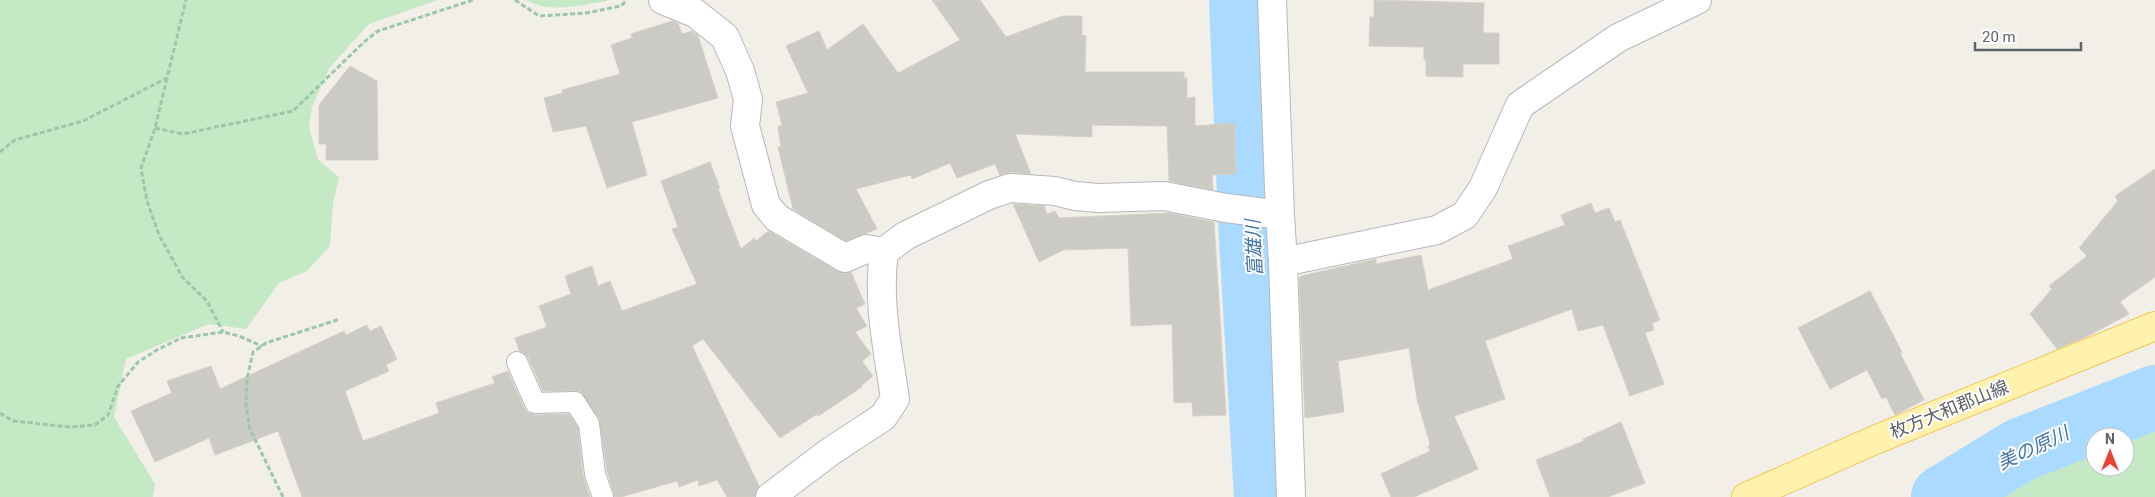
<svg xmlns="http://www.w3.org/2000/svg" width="2155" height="497" font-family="Roboto,'Noto Sans JP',sans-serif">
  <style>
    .green { fill: #c5e8c5; fill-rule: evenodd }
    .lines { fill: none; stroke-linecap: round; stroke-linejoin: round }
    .river { stroke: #aadaff; stroke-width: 64 }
    .building { fill: #cccac5; stroke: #d6d1c6 }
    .lane-casing { stroke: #b5b8bc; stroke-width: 22 }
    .street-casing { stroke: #b5b8bc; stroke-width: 30 }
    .primary-casing { stroke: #f2c960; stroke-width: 30 }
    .path { stroke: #9cc7a9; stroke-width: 3; stroke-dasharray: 5 2.5; stroke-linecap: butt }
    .lane { stroke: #fff; stroke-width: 20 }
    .street { stroke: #fff; stroke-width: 28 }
    .primary { stroke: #fff2af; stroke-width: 28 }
    .labels { text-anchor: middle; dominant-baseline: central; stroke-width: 4; stroke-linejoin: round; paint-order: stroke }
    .street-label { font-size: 18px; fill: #5f6368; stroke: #fff }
    .water-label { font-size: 19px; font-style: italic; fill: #4174aa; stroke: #fff }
  </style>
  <rect width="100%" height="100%" fill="#f1efe8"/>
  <path class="green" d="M0 0H438L369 24 330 67 312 107 309 127 318 160 339 177 333 204 330 246 307 271 279 283 246 329 209 324 126 359 114 417 155 484 153 497H0Z
    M526 0H607L608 1C580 5 552 14 526 0Z
    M2155 406V497H1960L2058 442ZM2095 437H2125V467H2095Z"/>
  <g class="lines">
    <path class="river" d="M1241 0 1250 221 1266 497
      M1943 497 2020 450 2155 397"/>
  </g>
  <path class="building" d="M932 0H980L1006 37 1062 16H1082V35L1086 36 1085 72H1184V78H1187V98L1195 97V126L1234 123 1236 174 1212 175 1213 190 1169 181 1167 126 1092 125V137L1015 134 1031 174 1011 172 1000 175 995 164 957 178 950 163 912 179 911 175 856 189 877 229 846 241 793 209 778 147H781L778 127 782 125 776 102 808 93 786 46 819 31 827 50 863 24 898 73 960 40Z
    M1374 0 1484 3 1483 33H1499V64H1463V77L1426 76V60H1424V47L1369 46 1370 17H1374Z
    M672 21 678 23 682 34 692 31 698 36 718 98 632 122 647 175 607 188 586 126 553 132 544 98 563 93 562 90 620 74 611 45 632 38 631 34Z
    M350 66 377 81 378 160H326V144H319V105Z
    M710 162 720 188 718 189 741 249 754 238 756 241 768 231 837 271 844 274 851 272 865 304 856 308 867 326 855 332 871 354 862 361 873 376 861 386 862 387 818 416 817 414 780 438 703 339 692 346 759 486 755 497H727L717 480 699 486 698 480 679 487 677 481 621 497H615L607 471 599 418 580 391H543L528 357 519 350 515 338 547 327 539 306 571 294 565 276 592 266 598 286 610 281 622 311 697 284 672 229 678 227 661 181Z
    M2155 169V277L2120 302 2129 314 2088 336 2057 349 2030 314 2052 289 2049 286 2087 256 2079 248 2118 201 2115 196Z
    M1591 203 1595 213 1609 208 1615 222 1620 220 1660 320 1652 323 1654 330 1645 333 1664 384 1630 396 1603 325 1578 331 1572 309 1485 341 1505 399 1454 416 1478 469 1414 497H1391L1381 474 1430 451 1428 446 1430 444 1417 399 1409 348 1338 361 1344 412 1305 418 1299 279 1301 276 1376 259V264L1421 255 1428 290 1513 259 1508 246 1565 225 1561 215Z
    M1013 204 1044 206 1047 214 1055 211 1059 218 1170 213 1214 222 1226 415 1193 416 1192 402 1174 403 1172 324 1131 326 1128 248 1063 250 1039 262Z
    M1870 291 1902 352 1900 353 1924 400 1895 415 1886 397 1882 399 1867 370 1830 389 1798 328Z
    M367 325 370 331 381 326 397 359 386 365 389 371 345 391 363 441 439 413 436 403 495 383 492 377 508 371 524 408 528 413 535 415 569 414 578 428 583 475 590 497H302L278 431 215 455 209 438 155 462 131 411 172 393 167 381 211 366 220 389 344 331 346 335Z
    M1621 422 1645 483 1608 497H1550L1536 460 1584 441 1583 439Z"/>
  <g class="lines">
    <defs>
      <path id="lane" d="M517 362 535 403 575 402 589 424 595 474 603 497"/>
      <path id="street" d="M663 0 695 13 725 37 740 71 748 99 745 126 766 205 777 218 845 258 866 249 884 252
        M1272 0 1280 215 1283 262 1291 497
        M1283 262 1437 230 1465 215 1483 188 1520 105 1618 38 1697 0
        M770 497 831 451 883 417 895 399C888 350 877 302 884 252L905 236 989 195 1010 188 1055 191 1075 196 1098 198 1164 196 1226 208 1280 215"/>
      <path id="primary" d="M1746 497 1877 439 2155 326"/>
    </defs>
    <use href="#lane" class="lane-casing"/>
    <use href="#street" class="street-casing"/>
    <use href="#primary" class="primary-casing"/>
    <path class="path" d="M515 0 539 16 586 13 621 6 627 0
      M167 78 155 128 141 168 147 201 159 235 183 278 207 301 223 332
      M155 128 183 134 293 111 364 42 378 31 473 0
      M0 152 15 140 83 121 167 78 186 0
      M0 413 13 421 69 427 95 425 108 415 118 386 138 362 157 350 181 338 223 332 239 336 262 346
      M283 497 250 429 246 405 247 379 253 352 266 343 340 319"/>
    <use href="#lane" class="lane"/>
    <use href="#street" class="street"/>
    <use href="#primary" class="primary"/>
  </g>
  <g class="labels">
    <g class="street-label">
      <text transform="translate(1949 409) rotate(-22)">枚方大和郡山線</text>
    </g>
    <g class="water-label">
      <text transform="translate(1254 248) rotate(-93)">富雄川</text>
      <text transform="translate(2033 448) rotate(-25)">美の原川</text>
    </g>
  </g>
  <g transform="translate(2110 452)"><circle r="24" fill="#ffffff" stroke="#bfc1c3"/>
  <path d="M0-4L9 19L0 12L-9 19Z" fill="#ea4335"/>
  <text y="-8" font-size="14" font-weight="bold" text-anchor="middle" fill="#5f6368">N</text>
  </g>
  <path d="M1975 42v8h106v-8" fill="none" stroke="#5f6368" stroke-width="2.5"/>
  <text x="1982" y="42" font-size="15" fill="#5f6368" stroke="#ffffff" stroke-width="4" paint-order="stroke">20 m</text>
</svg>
